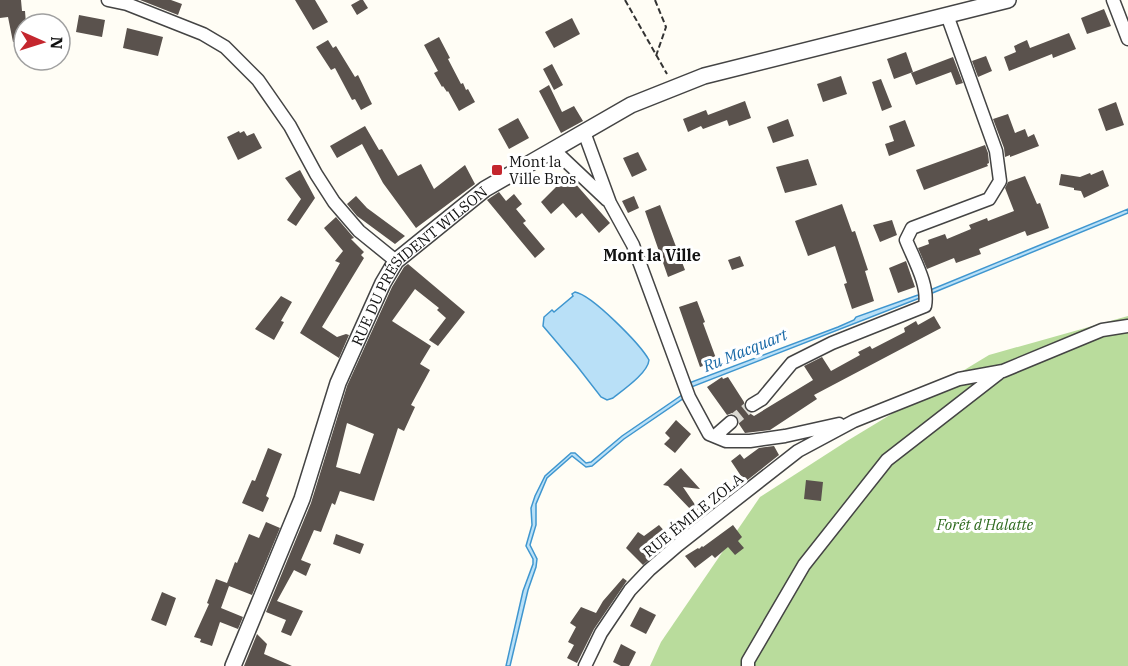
<svg xmlns="http://www.w3.org/2000/svg" width="1128" height="666" font-family="'IBM Plex Serif',serif">
  <style>
    .forest { fill: #b9dc9c }
    .water { fill: #b9e0f7; stroke: #3f96cf; stroke-width: 1.5 }
    .building { fill: #5a524d; fill-rule: evenodd }
    .lines { fill: none; stroke-linecap: round; stroke-linejoin: round }
    .minor-tunnel { stroke: #dbdad3; stroke-width: 12; stroke-dasharray: 12 6; stroke-linecap: butt }
    .minor-casing { stroke: #444; stroke-width: 15 }
    .tertiary-casing { stroke: #444; stroke-width: 18 }
    .path { stroke: #333; stroke-width: 2; stroke-dasharray: 6 3; stroke-linecap: butt }
    .minor { stroke: #fff; stroke-width: 12 }
    .tertiary { stroke: #fff; stroke-width: 15 }
    .poi-dot { fill: #c4262e; stroke: #fff; stroke-width: 2 }
    .labels { text-anchor: middle; dominant-baseline: central; stroke-width: 6; stroke-linejoin: round; paint-order: stroke }
    .poi-label { font-size: 15px; fill: #111; stroke: #fff; text-anchor: start }
    .street-label { font-size: 15px; fill: #111; stroke: #fff }
    .park-label { font-size: 15px; font-style: italic; fill: #2f6b1f; stroke: #fff }
    .neighbourhood-label { font-size: 16px; font-weight: bold; fill: #111; stroke: #fff }
    .water-label { font-size: 16px; font-style: italic; fill: #1768a6; stroke: #fff }
  </style>
  <rect width="100%" height="100%" fill="#fffdf5"/>
  <path class="forest" d="M1128 316V666H650L661 642 760 497 847 441 989 355Z"/>
  <path class="water" d="M1128 209V213L930 294 689 388V383L838 327 854 320 856 317 918 295Z
    M575 292C592 295 640 344 649 360 648 373 623 390 613 398L607 400 601 397 577 366 543 326 544 317 552 310 554 312 573 296 572 294Z
    M682 395 684 398 624 439 592 466 586 467 572 456 547 478 536 504V525L530 545 537 559 536 567 528 590 510 666H506L523 591 533 564V559L526 546 532 525 531 508 535 496 545 476 571 453H575L586 463 591 462 622 436Z"/>
  <path class="building" d="M0 0H21L22 11H25L26 24H24V41L13 42 8 17 0 18Z
    M140 0H171L182 4 178 15Z
    M295 0H315L328 22 313 30Z
    M360 0H363L368 8 357 15 351 5Z
    M1104 9 1111 26 1087 34 1081 18Z
    M79 15 105 20 102 37 76 32Z
    M572 18 580 34 554 48 545 32Z
    M127 28 163 37 158 56 123 48Z
    M1069 33 1076 49 1053 58 1052 54 1009 71 1004 57 1016 52 1014 46 1027 40 1030 48Z
    M439 37 450 58 448 59 461 84 463 83 466 90 468 89 475 102 459 111 448 91 447 92 443 86 442 87 434 73 438 71 424 45Z
    M328 40 333 48 336 46 355 77 358 75 372 104 361 110 355 99 352 100 335 68 331 70 316 47Z
    M906 52 913 72 894 79 887 59Z
    M986 56 992 71 978 77 972 61Z
    M953 57 963 83 956 85 951 72 916 85 911 73Z
    M552 64 563 85 554 90 543 69Z
    M841 76 847 94 823 102 817 84Z
    M881 79 892 107 882 111 872 82Z
    M549 85 562 112 574 106 583 121 561 133 539 91Z
    M745 101 751 118 729 126 727 120 703 129 701 126 688 132 683 119 706 110 708 115Z
    M1116 102 1124 125 1106 131 1098 109Z
    M1008 114 1015 133 1025 129 1028 137 1034 134 1039 146 1010 157V155L1005 157 1004 148 993 119Z
    M518 118 529 138 509 149 498 129Z
    M788 119 794 136 773 143 767 127Z
    M905 120 915 146 889 156 885 144 894 141 889 126Z
    M365 126 379 150 382 149 398 176 421 164 434 189 465 165 475 184 416 228 383 183 362 144 337 158 330 146Z
    M239 131 240 133 244 131 247 136 254 133 262 148 238 160 227 137Z
    M985 145 988 153 989 163 987 164 988 166 924 190 916 170Z
    M638 152 647 170 632 177 623 158Z
    M808 159 817 185 785 193 776 167Z
    M300 170 315 198 296 226 287 220 301 199 285 178Z
    M1103 170 1109 186 1084 198 1081 191 1074 190V188L1059 185 1061 174 1080 177 1090 173 1091 175Z
    M566 173 610 223 599 233 582 213 576 218 563 203 551 214 541 202 556 187 554 184Z
    M1025 176 1037 204 1040 203 1049 228 1027 236 1025 231 979 249 981 254 956 263 954 258 927 269 918 248 929 244 928 240 945 234 947 239 971 229 969 225 987 218 988 221 1014 211 1005 188 1008 182Z
    M499 192 506 201 514 194 522 204 516 209 526 221 523 223 545 249 535 258 487 200Z
    M356 196 367 208 405 236 395 244 357 216 347 204Z
    M634 196 639 208 628 213 622 201Z
    M842 204 852 232 855 231 868 270 865 271 874 301 852 309 844 284 847 283 835 246 808 256 795 221Z
    M660 205 685 270 668 277 645 211Z
    M336 217 354 238 351 239 364 252 361 255 364 258 322 327 337 337 346 334 349 335 339 358 300 333 340 263 335 261 343 251 324 228Z
    M892 220 897 235 880 242 873 225Z
    M740 256 744 266 732 270 728 260Z
    M906 261 915 287 898 293 889 268Z
    M408 264 465 312 438 346 429 340 446 318 437 310 439 308 415 289 392 321 431 346 420 364 430 370 411 405 415 407 404 431 398 428 374 501 340 491 335 505 332 503 321 532 314 530 301 560 311 564 306 576 294 570 277 601 303 611 291 636 281 632 286 620 266 612 311 503 347 386 392 287 404 267ZM347 423 374 434 360 474 336 467Z
    M281 296 292 302 281 321 284 322 274 340 255 329Z
    M697 301 705 322 703 323 717 361 700 367 679 307Z
    M934 316 941 328 814 395 817 399 770 430 745 433 739 424 738 417 732 413 727 415 707 387 722 377 723 379 728 377 744 402 745 410 754 416 813 380 804 366 822 357 831 371 860 355 858 352 870 346 872 349 905 332 904 328 916 321 918 325Z
    M676 420 691 434 675 453 664 444 670 438 665 433Z
    M774 446 779 455 745 482 731 461 740 454 744 459 759 448Z
    M268 448 282 454 266 496 269 498 263 512 242 503 252 480 255 481Z
    M681 468 700 489 683 487 698 509 694 513 668 486 663 485Z
    M806 480 823 482 821 501 804 499Z
    M266 522 280 528 252 595 229 586 221 608 243 617 238 629 220 622 212 646 200 642 201 639 194 637 209 604 207 603 216 579 227 583 235 562 237 563 249 534 259 538Z
    M659 525 667 534 654 544 660 550 643 565 626 548 638 532 644 536Z
    M733 525 742 537 738 541 744 548 735 555 728 547 715 558 712 555 695 568 685 556 698 548 699 549 702 546 703 547Z
    M336 534 364 544 360 554 333 544Z
    M623 578 627 581 626 582 594 629 577 663 567 658 574 645 568 642 576 627 570 623 572 620 581 607 596 613 603 601Z
    M162 592 176 598 166 626 151 620Z
    M640 607 656 615 646 634 630 626Z
    M257 634 267 644 264 654 292 666H244Z
    M621 644 636 652 629 666H621L613 662Z"/>
  <g class="lines">
    <path class="minor-tunnel" d="M731 422 752 405"/>
    <defs>
      <path id="minor" d="M108 0 127 4 203 34 225 47 258 80 290 126 316 174 334 202 359 231 396 261
        M1113 0 1128 39
        M584 132 610 203 633 245 689 397 709 434 726 441H750L785 436 839 424
        M553 149 607 200
        M752 405 762 399 792 363 832 343 925 306C929 285 914 260 906 240L912 228 989 199 1000 181 996 151 947 15
        M715 436 731 422
        M585 666 601 633 630 590 649 570 678 545 798 451 854 421 959 379 1003 371 1102 330 1128 326
        M748 666V661L804 565 887 460 999 373"/>
      <g id="tertiary">
        <path id="s1" d="M233 666 302 499 338 383 383 283 396 261 485 189 631 105 704 76 1008 0"/>
      </g>
    </defs>
    <use href="#minor" class="minor-casing"/>
    <use href="#tertiary" class="tertiary-casing"/>
    <path class="path" d="M625 0 667 74
      M655 0 666 27 656 56"/>
    <use href="#minor" class="minor"/>
    <use href="#tertiary" class="tertiary"/>
  </g>
  <rect class="poi-dot" x="491" y="164" width="12" height="12" rx="3"/>
  <g class="labels">
    <g class="poi-label">
      <text x="509" y="161">Mont la<tspan x="509" dy="17">Ville Bros</tspan></text>
    </g>
    <g class="street-label">
      <text stroke="none"><textPath href="#s1" startOffset="448">RUE DU PRÉSIDENT WILSON</textPath></text>
      <text transform="translate(693 515) rotate(-39)">RUE ÉMILE ZOLA</text>
    </g>
    <g class="park-label">
      <text x="985" y="524">Forêt d'Halatte</text>
    </g>
    <g class="neighbourhood-label">
      <text x="652" y="255">Mont la Ville</text>
    </g>
    <g class="water-label">
      <text transform="translate(745 350) rotate(-22)">Ru Macquart</text>
    </g>
  </g>
  <g transform="translate(42 42) rotate(93)"><circle r="28" fill="#ffffff" stroke="#a0a0a0" stroke-width="1.5"/>
  <path d="M0-4.5L10 22L0 15L-10 22Z" fill="#c4262e"/>
  <text y="-9" font-size="16" font-weight="bold" text-anchor="middle" fill="#111111">N</text>
  </g>
</svg>
